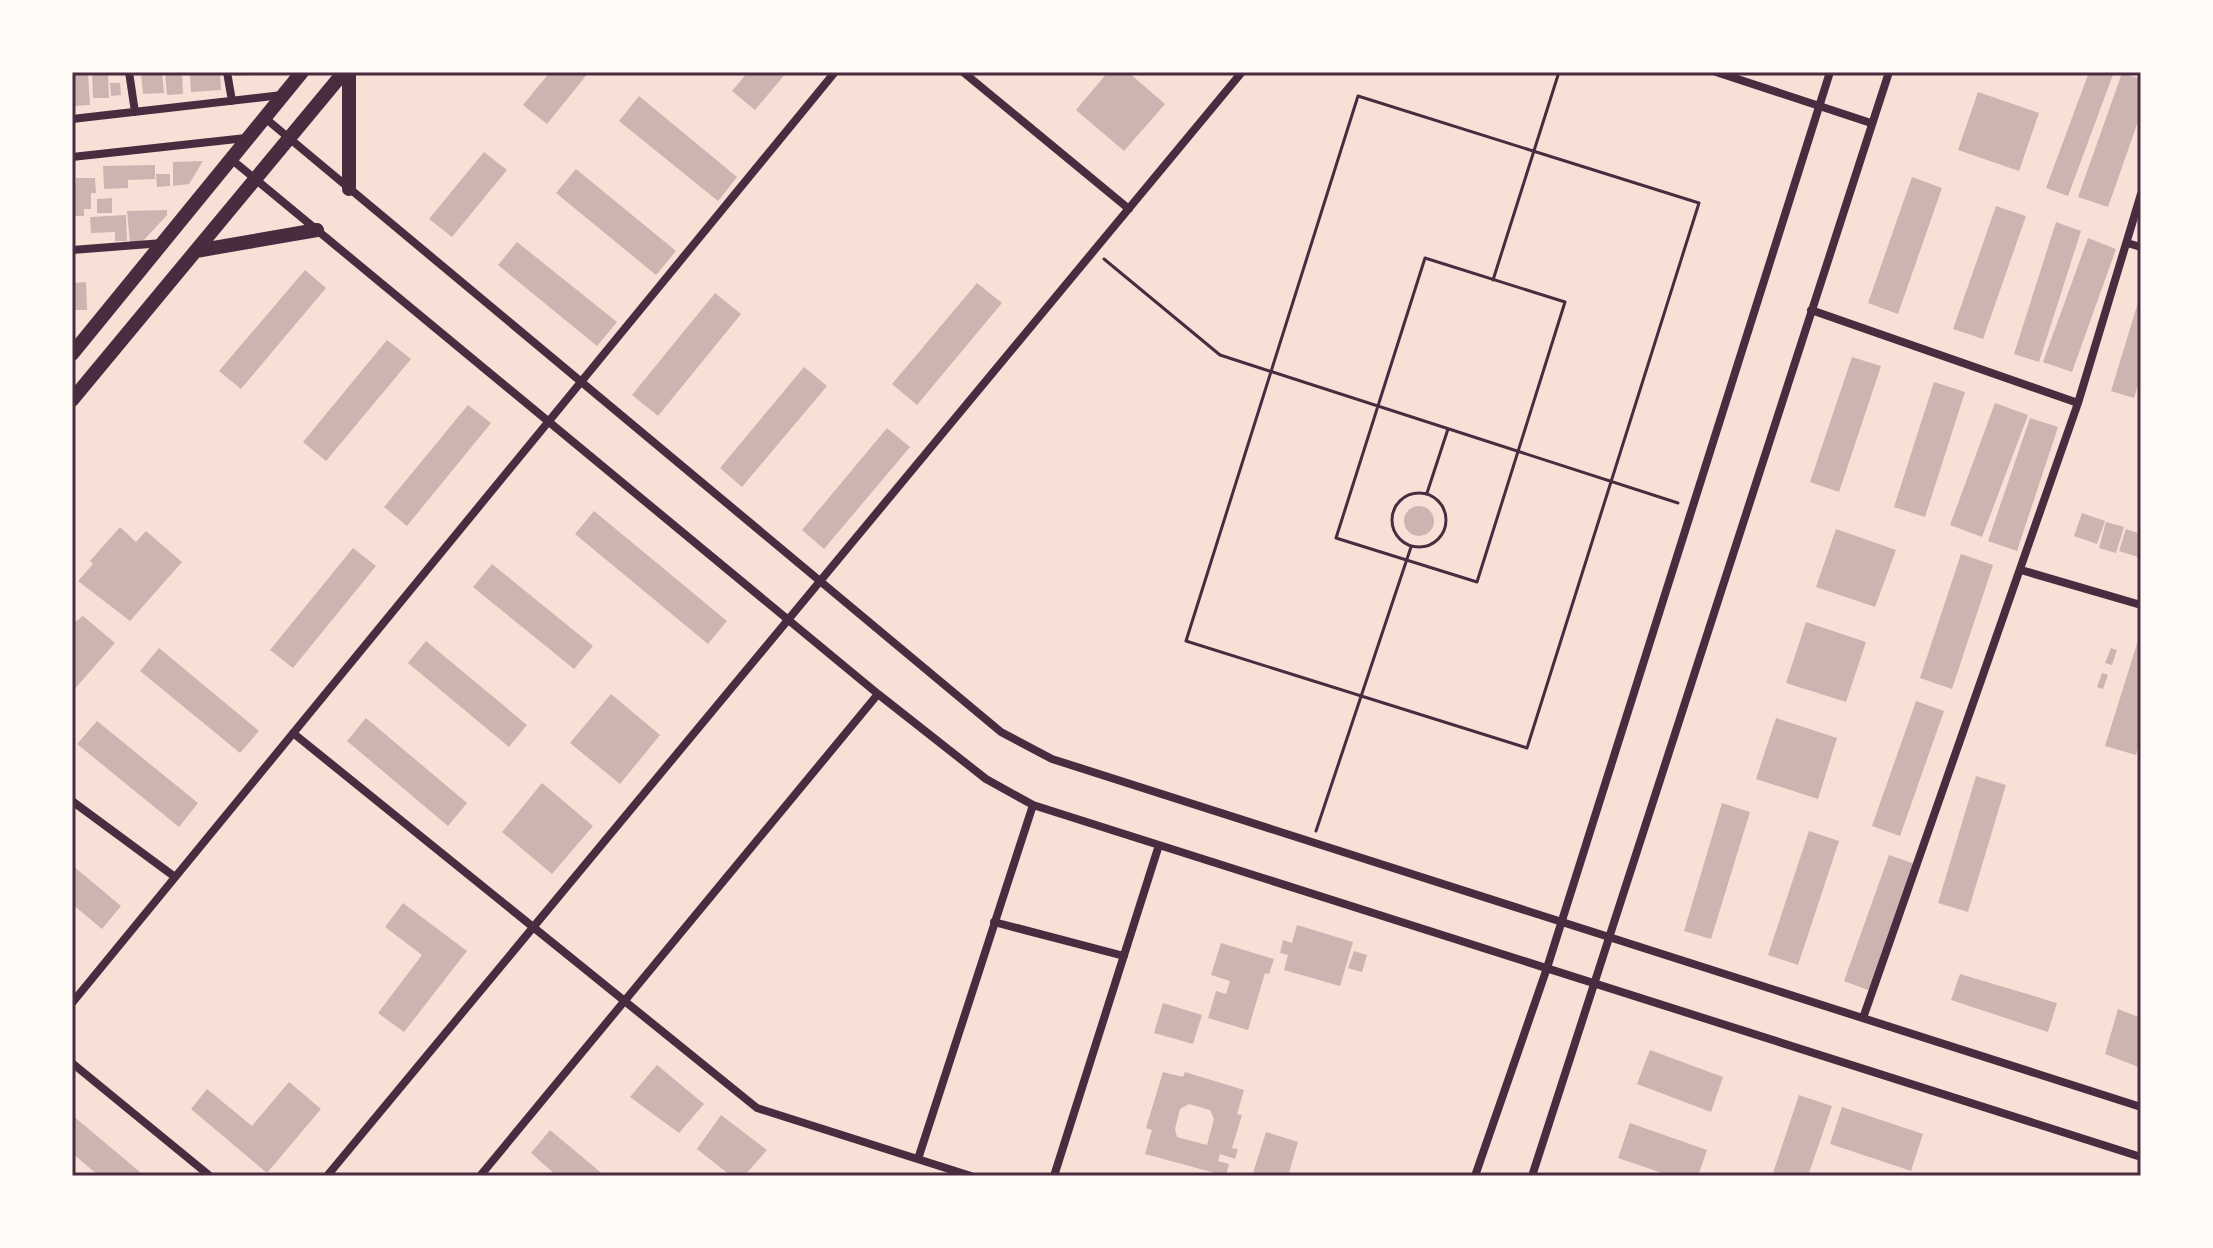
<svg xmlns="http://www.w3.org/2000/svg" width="2213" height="1248" font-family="'IBM Plex Sans',sans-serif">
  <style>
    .building { fill: #ccb4b1; fill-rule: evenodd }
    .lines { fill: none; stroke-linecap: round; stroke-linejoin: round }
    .path { stroke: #4a2c40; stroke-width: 3 }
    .minor { stroke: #4a2c40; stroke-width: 8 }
    .primary { stroke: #4a2c40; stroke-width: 14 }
    .neatline { fill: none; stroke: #4a2c40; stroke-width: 3 }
  </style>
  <rect width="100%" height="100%" fill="#f7e1d7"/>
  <path class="building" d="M72 72H88L90 105 73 106Z
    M92 72H108L109 98H93Z
    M141 72H162L164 93 143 94Z
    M165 72H182L183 94 167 95Z
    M220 72 221 90 191 92 190 75Z
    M234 72H274V74L234 76Z
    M550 72H589L547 124 523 105Z
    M748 72H787L755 110 732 91Z
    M1108 72H1128L1165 104 1124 151 1076 110Z
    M2089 72H2114L2068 196 2046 188Z
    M2122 73 2141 79V113L2108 207 2078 197Z
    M110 83H120L121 95 111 96Z
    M1978 92 2039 113 2019 171 1958 150Z
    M639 96 737 177 718 201 619 121Z
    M484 152 507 170 452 237 429 219Z
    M203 161 189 184 173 186V162Z
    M155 165V179L128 180V188L104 189 103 166Z
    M576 169 676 251 656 275 556 193Z
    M156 174H170V186L157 187Z
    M1912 177 1942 188 1898 314 1868 303Z
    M76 178H95L96 193H91V209H84V216H72V183H76Z
    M112 198V213H97V199Z
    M1996 206 2026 216 1983 339 1953 329Z
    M167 210V215L142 242 130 243 127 211Z
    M126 215 127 241H115V232L91 233 90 217Z
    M2056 222 2081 231 2039 362 2014 354Z
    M2088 238 2116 249 2072 372 2043 362Z
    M517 242 617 322 597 346 498 265Z
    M305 270 326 288 241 389 219 371Z
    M86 282 87 310H72V283Z
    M977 283 1002 303 917 405 892 384Z
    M715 293 741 314 658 416 632 395Z
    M2140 296 2141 375 2134 398 2111 391Z
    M387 340 411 359 326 461 303 442Z
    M1852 357 1881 366 1839 492 1810 482Z
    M804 367 827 386 742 487 720 468Z
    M1934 382 1965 392 1925 517 1894 507Z
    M1995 403 2028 415 1982 537 1950 525Z
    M468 405 491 423 407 526 384 507Z
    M2030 418 2058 427 2017 551 1988 541Z
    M887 428 910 447 824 549 802 530Z
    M1404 521a15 15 0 1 1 30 0a15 15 0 1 1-30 0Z
    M594 511 727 621 708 644 575 534Z
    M2082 513 2105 521 2097 544 2074 536Z
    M2106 522 2124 527 2116 553 2099 548Z
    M120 527 136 542 146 531 182 562 130 621 78 581 93 564 90 561Z
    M1836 529 1896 550 1875 607 1816 587Z
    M2126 529 2141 534V558L2119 551Z
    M353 548 376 566 293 668 270 650Z
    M1961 554 1993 565 1952 689 1920 678Z
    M492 564 593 646 574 669 473 587Z
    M83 616 115 643 72 692V624Z
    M1806 622 1866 642 1846 702 1786 683Z
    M2140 634 2141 737 2136 755 2105 746Z
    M426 641 527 725 509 747 408 663Z
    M159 648 259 731 240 753 140 671Z
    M2111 648 2117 650 2112 665 2105 663Z
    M2102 673 2108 675 2103 689 2097 687Z
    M611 694 660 735 620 784 570 743Z
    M1916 701 1944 711 1900 836 1872 826Z
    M366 718 467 803 448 826 347 741Z
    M1776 718 1837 738 1818 799 1756 779Z
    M97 721 198 803 179 827 77 744Z
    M1976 776 2006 785 1968 912 1938 903Z
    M542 783 593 826 552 874 502 832Z
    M1722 803 1750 812 1711 939 1684 931Z
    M1809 831 1839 841 1798 965 1768 955Z
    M1889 855 1918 865 1873 992 1844 981Z
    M72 865 121 906 102 929 72 904Z
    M403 903 467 951 404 1032 378 1013 422 955 385 927Z
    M1297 925 1353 942 1340 986 1284 970 1288 955 1280 953 1283 940 1292 943Z
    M1221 943 1274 959 1269 974 1265 973 1248 1030 1208 1018 1216 991 1226 994 1230 981 1211 975Z
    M1354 951 1367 955 1362 972 1348 968Z
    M1960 974 2057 1003 2048 1032 1951 1000Z
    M1163 1003 1202 1015 1193 1044 1154 1033Z
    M2118 1009 2141 1018V1068L2105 1054Z
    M1650 1050 1723 1077 1711 1112 1637 1084Z
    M657 1065 704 1104 679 1133 630 1097Z
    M1163 1072 1183 1077 1185 1072 1244 1090 1237 1114 1242 1115 1232 1148 1238 1149 1235 1159 1220 1154 1218 1161 1229 1164 1226 1176 1145 1154 1152 1130 1146 1128ZM1189 1104 1210 1110 1214 1119 1207 1145 1177 1137 1175 1129 1180 1109Z
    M289 1082 321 1109 267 1173 191 1109 207 1089 252 1126Z
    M1799 1095 1832 1106 1808 1176H1772Z
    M1842 1107 1923 1134 1911 1171 1830 1144Z
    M72 1115 140 1172 137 1176H99L72 1153Z
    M721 1115 767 1150 744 1176H731L697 1149Z
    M1630 1123 1707 1150 1698 1176H1671L1618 1158Z
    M550 1130 605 1176H557L531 1153Z
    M1266 1132 1298 1142 1288 1176H1252Z"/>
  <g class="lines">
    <path class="path" d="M1358 96 1699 203 1527 748 1186 641Z
      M1425 258 1565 302 1477 582 1336 538Z
      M1104 259 1220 355 1678 503
      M1493 280 1559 72
      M1427 493 1448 429
      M1392 520a27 27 0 1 1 54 0a27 27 0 1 1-54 0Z
      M1316 831 1411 547"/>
    <path class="minor" d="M129 72 135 112
      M227 72 232 101
      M963 72 1129 209
      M1716 72 1871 123
      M265 118 1001 732 1052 759 2141 1107
      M72 119 282 95
      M72 157 246 138
      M231 159 878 694 986 779 1033 805 2141 1157
      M2127 243 2141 247
      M72 250 163 243
      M1811 310 2078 403
      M2021 570 2141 605
      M293 733 757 1108 971 1176
      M72 801 175 877
      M994 922 1124 956
      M72 1003 835 72
      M1863 1018 2078 403 2141 194
      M72 1063 210 1176
      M918 1159 1033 805
      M327 1176 1242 72
      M480 1176 878 694
      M1054 1176 1159 845
      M1475 1176 1547 968 1830 72
      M1532 1176 1889 72"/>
    <path class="primary" d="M349 72V189
      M196 251 317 230
      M72 354 302 72
      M72 400 344 72"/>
  </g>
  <rect width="2213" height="1248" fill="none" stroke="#fffaf5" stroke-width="148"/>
  <rect x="74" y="74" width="2065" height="1100" class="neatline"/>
</svg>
